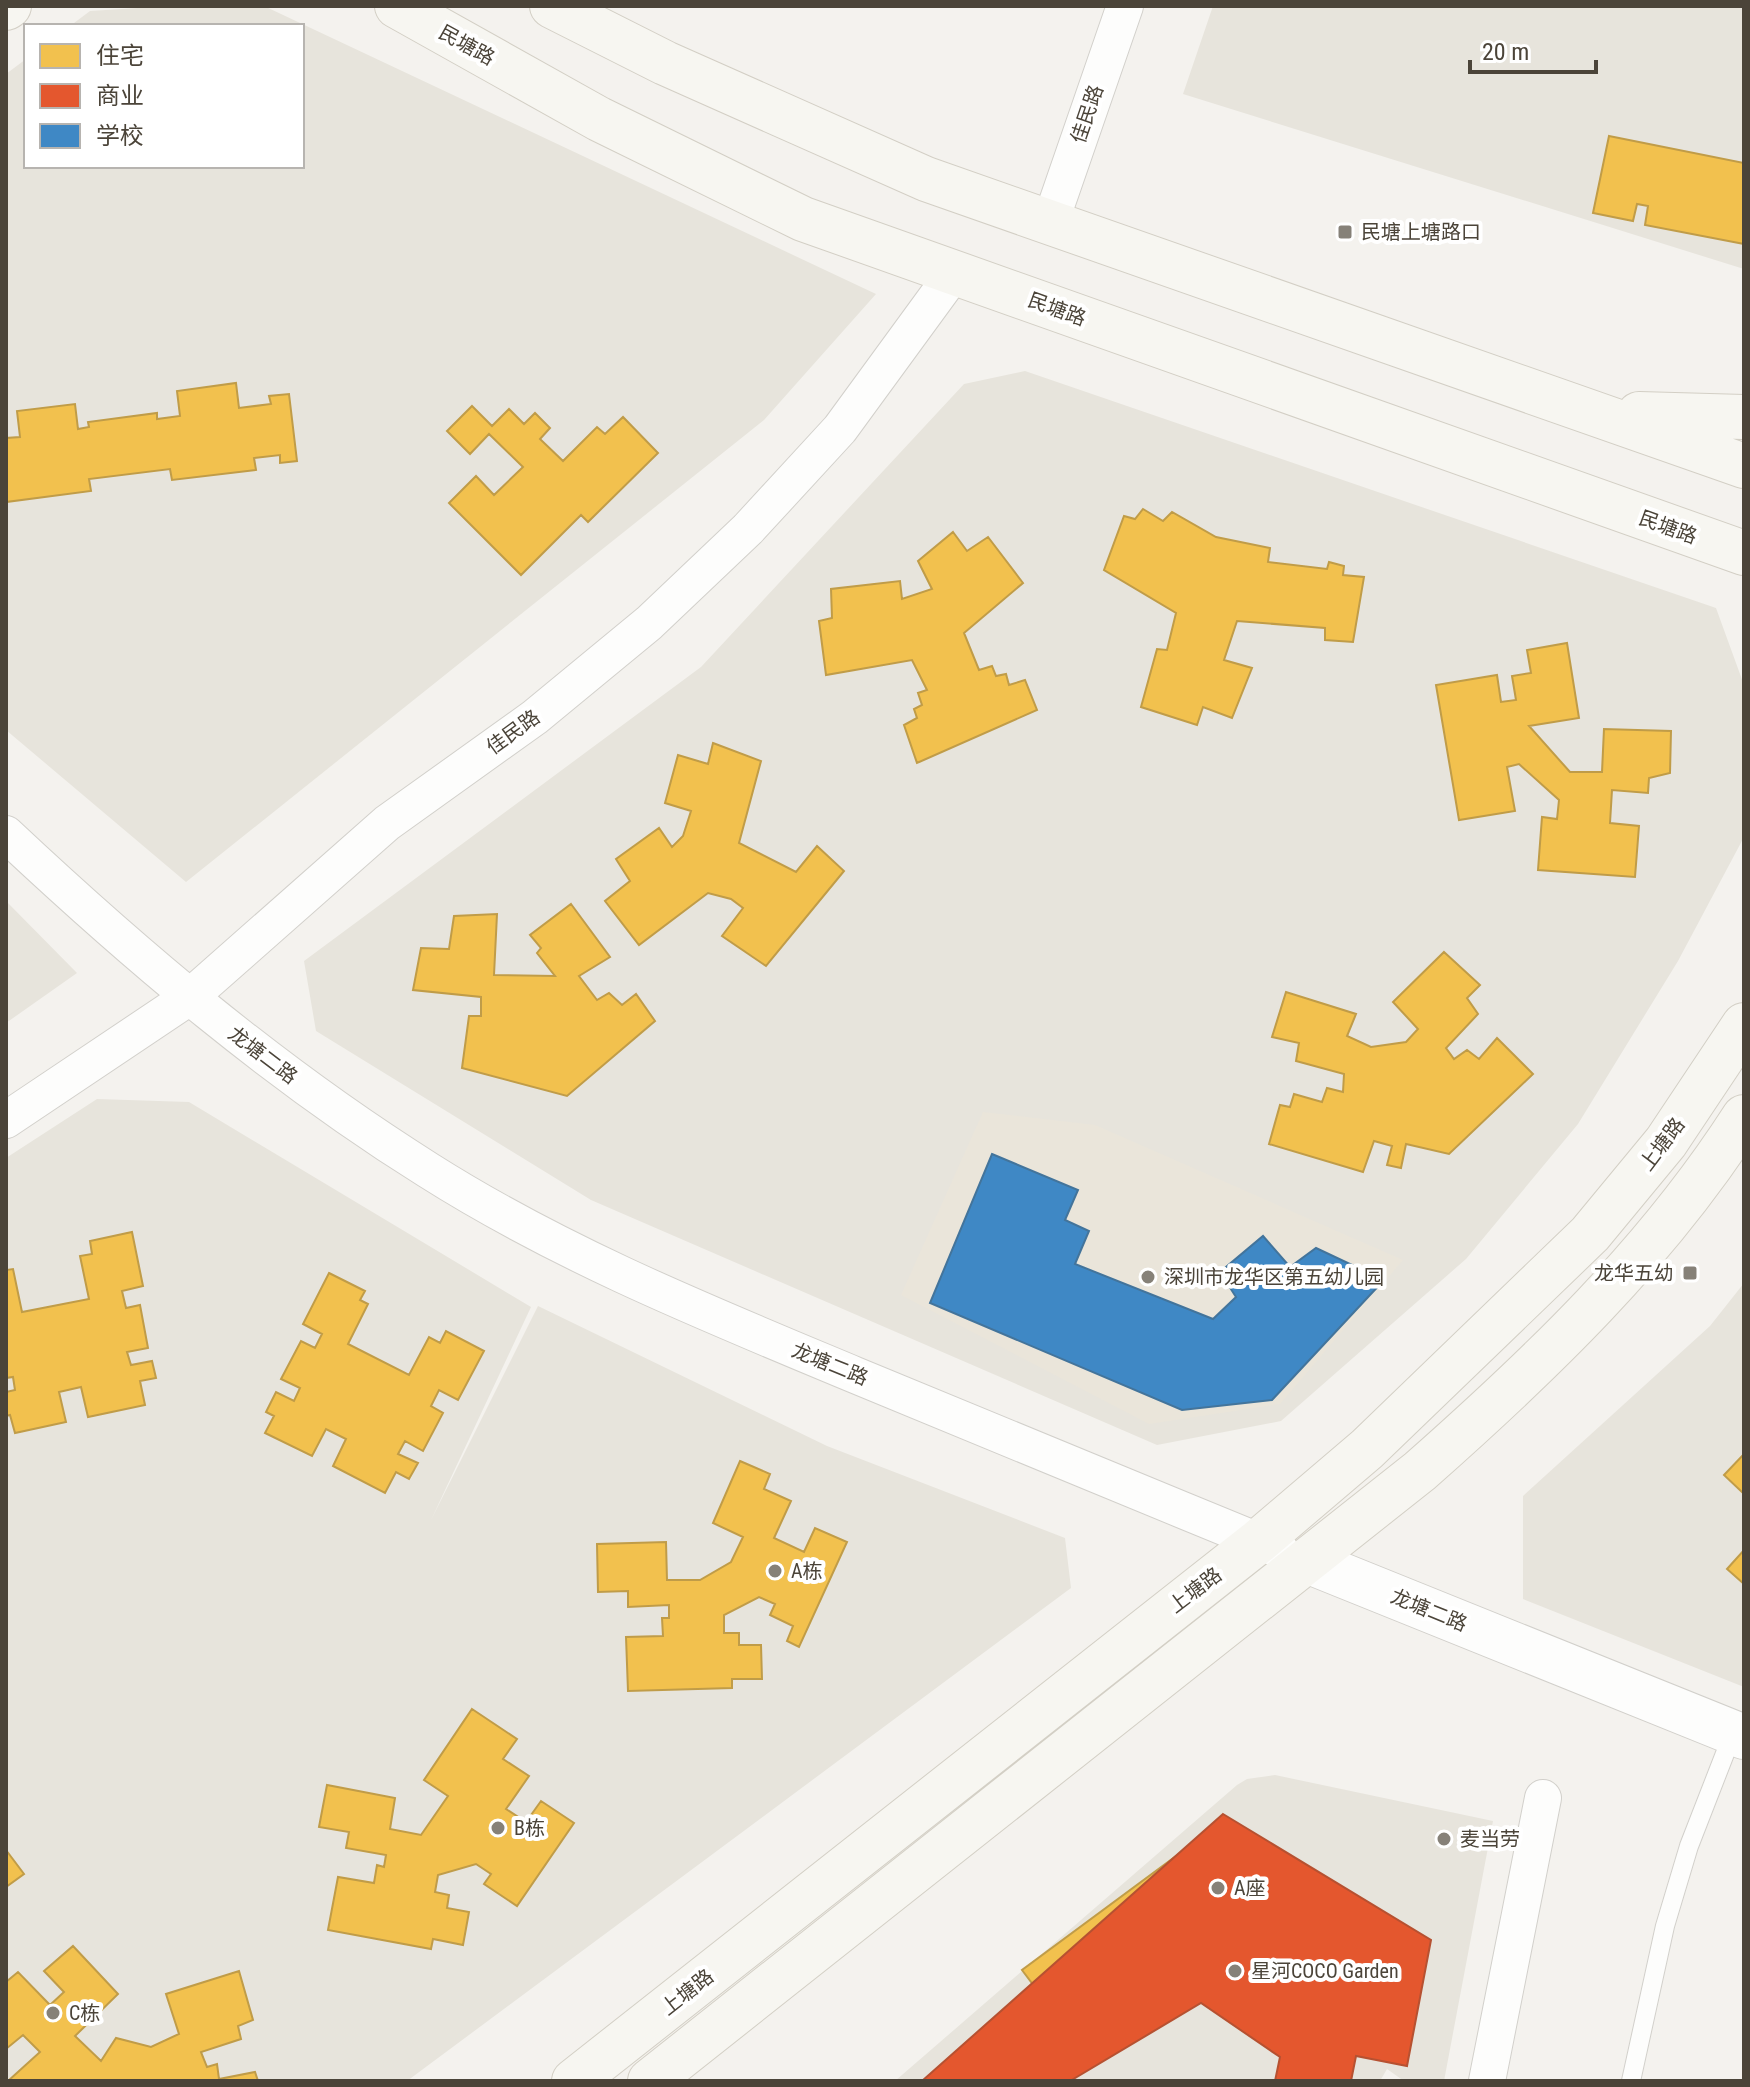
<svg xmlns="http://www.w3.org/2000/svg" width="1750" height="2087" font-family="'Roboto Condensed','Noto Sans SC',sans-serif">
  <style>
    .residential { fill: #e7e4dc }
    .education { fill: #eae5da }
    .homes { fill: #f2c14e; stroke: #c09c48; stroke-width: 2 }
    .shops { fill: #e4572e; stroke: #b65131; stroke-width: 2 }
    .schools { fill: #3f88c5; stroke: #43749b; stroke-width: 2 }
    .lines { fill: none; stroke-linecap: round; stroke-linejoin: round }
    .service-casing { stroke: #d2d0cb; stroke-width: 20 }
    .minor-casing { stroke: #d2d0cb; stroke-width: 38 }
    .tertiary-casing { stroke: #d2d0cb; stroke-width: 46 }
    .secondary-casing { stroke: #d3cfc5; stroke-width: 46 }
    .service { stroke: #fdfdfc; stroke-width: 18 }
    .minor { stroke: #fdfdfc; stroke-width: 36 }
    .tertiary { stroke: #fdfdfc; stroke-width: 44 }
    .secondary { stroke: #f7f6f1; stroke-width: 44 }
    .poi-dot { fill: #868178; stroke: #fff; stroke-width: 3 }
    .labels { text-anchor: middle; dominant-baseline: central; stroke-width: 8; stroke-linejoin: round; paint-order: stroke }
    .street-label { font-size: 20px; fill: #4b4439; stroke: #fff }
    .poi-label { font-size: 20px; fill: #4b4439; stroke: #fff; text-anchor: start }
  </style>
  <rect width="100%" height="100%" fill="#f4f2ee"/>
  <path class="residential" d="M169 6H264L876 294 764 420 186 882 6 730V74L26 59V166H302V26H70L90 11Z
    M1213 6H1744V269L1183 94Z
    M1025 371 1716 608 1744 685V837L1678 961 1578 1124 1466 1259 1281 1421 1157 1445 591 1200 316 1031 304 961 701 667 964 384Z
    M6 901 77 973 6 1023Z
    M97 1099 189 1102 531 1307 431 1520 538 1306 827 1446 1065 1538 1071 1588 407 2081H6V1158Z
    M1744 1283V1687L1523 1599V1496L1710 1326Z
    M1275 1775 1493 1821 1444 2081H1404L1387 2069 1380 2081H895L1237 1785 1247 1779Z"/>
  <path class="education" d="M983 1112 1095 1125 1403 1260 1280 1404 1149 1424 901 1295Z"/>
  <path class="homes" d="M1609 136 1744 163V244L1645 225 1648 206 1637 204 1633 221 1593 213Z
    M236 383 239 408 271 404 269 396 289 394 297 461 280 463V455L254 458 256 470 172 480 170 469 89 479 91 491 6 502V438L20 437 17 411 75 404 78 429 89 427 88 422 157 413V419L180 416 177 391Z
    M472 406 492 426 509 409 524 424 535 413 550 428 540 439 563 461 597 427 605 434 623 417 658 453 588 522 581 515 521 575 449 503 476 476 494 495 523 467 489 434 470 454 447 431Z
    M1143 509 1163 521 1172 512 1216 537 1270 548 1268 562 1327 569 1329 562 1344 566 1343 575 1364 577 1353 642 1325 640V628L1237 621 1224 660 1252 668 1232 718 1203 707 1197 725 1141 707 1157 649 1167 650 1176 613 1104 570 1124 516 1135 519Z
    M953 532 967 551 988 537 1023 583 964 633 979 670 992 666 996 676 1006 674 1009 685 1025 680 1037 710 917 763 904 725 917 718 914 709 922 705 918 693 927 690 912 660 826 675 819 621 832 618 831 589 900 581 902 599 932 589 918 561Z
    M1567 643 1579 718 1529 726 1570 772H1602L1604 729 1671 731 1670 773 1649 778 1648 793 1612 790 1610 823 1639 826 1635 877 1538 870 1542 817 1557 819 1559 800 1519 764 1507 767 1515 811 1459 820 1436 685 1497 675 1501 702 1516 700 1512 676 1531 673 1527 650Z
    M713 743 761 761 739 843 796 872 817 846 844 871 766 966 722 936 743 908 731 899 708 893 639 945 605 901 630 881 616 859 659 828 672 847 683 836 691 811 665 803 678 755 708 764Z
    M571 904 610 957 579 976 597 1000 609 993 622 1005 636 994 655 1021 567 1096 462 1068 469 1016H481V997L413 990 421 948 449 949 454 916 497 914 494 975 555 976 537 953 541 948 530 935Z
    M1444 952 1480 985 1467 998 1478 1014 1446 1048 1454 1059 1467 1050 1479 1059 1497 1038 1533 1074 1449 1154 1406 1144 1401 1168 1387 1165 1392 1146 1374 1141 1363 1172 1269 1144 1280 1105 1290 1107 1294 1094 1322 1102 1327 1088 1343 1092 1344 1074 1296 1061 1299 1043 1272 1037 1286 992 1356 1014 1347 1036 1371 1047 1406 1042 1418 1029 1393 1002Z
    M132 1232 143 1286 122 1291 126 1308 140 1305 148 1348 127 1352 131 1365 152 1361 156 1378 140 1381 145 1405 88 1417 81 1387 59 1392 66 1422 15 1433 10 1415 6 1416V1392L15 1390 13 1377 6 1378V1270L13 1269 22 1312 89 1299 80 1256 92 1254 90 1241Z
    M329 1273 365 1291 360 1300 368 1304 348 1344 409 1375 429 1337 440 1343 446 1331 484 1351 458 1400 439 1390 431 1406 443 1413 423 1451 405 1441 398 1454 418 1463 409 1479 396 1472 385 1493 333 1466 346 1439 326 1429 312 1456 265 1433 274 1416 266 1412 276 1392 294 1401 300 1388 281 1379 301 1341 315 1348 322 1334 303 1324Z
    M1744 1454V1494L1724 1475Z
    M740 1461 770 1474 764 1489 791 1501 774 1538 804 1552 815 1528 847 1542 799 1647 787 1641 793 1626 770 1615 775 1604 759 1597 724 1615V1633H739V1645H761L762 1679H732V1688L628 1691 626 1637 663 1636 662 1618H669V1605L628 1607V1591L598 1592 597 1544 666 1542 667 1580H700L731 1562 743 1537 713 1523Z
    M1744 1550V1584L1727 1569Z
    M472 1709 517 1739 503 1759 529 1776 506 1809 526 1822 541 1801 574 1823 517 1906 484 1884 491 1874 476 1864 438 1875 435 1892 449 1895 447 1908 469 1912 463 1945 433 1939 431 1949 328 1930 338 1877 374 1883 377 1865 384 1867 386 1855 346 1848 349 1832 319 1827 327 1785 395 1798 390 1829 421 1835 448 1796 424 1780Z
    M1218 1825 1391 1951 1312 2058 1197 1975 1086 2055 1022 1970Z
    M6 1850 24 1874 6 1887Z
    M73 1946 118 1994 75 2036 101 2061 116 2038 151 2047 179 2034 166 1994 239 1971 253 2020 238 2026 241 2039 201 2052 207 2067 217 2064 219 2079 255 2072 258 2081H8L40 2052 23 2035 6 2049V1982L18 1972 50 2005 64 1992 44 1971Z"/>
  <path class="shops" d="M1223 1814 1431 1940 1407 2066 1356 2056 1351 2081H1275L1280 2057 1201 2003 1070 2081H922Z"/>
  <path class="schools" d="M992 1154 1078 1190 1065 1220 1089 1231 1075 1264 1213 1319 1236 1297 1220 1272 1263 1236 1290 1267 1316 1248 1384 1280 1272 1400 1182 1410 930 1303Z"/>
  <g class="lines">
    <defs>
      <path id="service" d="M1631 2081 1665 1926 1689 1846 1733 1733"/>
      <path id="minor" d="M1050 223 1125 6
        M6 834C137 957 275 1074 428 1170 562 1255 709 1314 855 1375 996 1433 1138 1492 1280 1550
        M6 1120 191 996 387 823 535 717 649 623 748 529 840 429 954 273
        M1487 2081 1543 1798"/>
      <path id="tertiary" d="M1307 1561 1744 1737"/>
      <path id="secondary" d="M397 6 599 119 803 219 1744 553
        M552 6 665 63 926 179 1744 466
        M6 8 9 6
        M1639 414 1744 417
        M574 2081 1259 1541 1367 1449 1590 1234 1666 1142 1744 1025
        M650 2081 1420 1471C1541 1364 1656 1254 1744 1117"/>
    </defs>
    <use href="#service" class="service-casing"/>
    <use href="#minor" class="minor-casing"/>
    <use href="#tertiary" class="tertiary-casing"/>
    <use href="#secondary" class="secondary-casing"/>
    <use href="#service" class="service"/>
    <use href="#minor" class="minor"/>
    <use href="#tertiary" class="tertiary"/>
    <use href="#secondary" class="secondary"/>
  </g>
  <g class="poi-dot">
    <rect x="1337" y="224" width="16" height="16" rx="4"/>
    <rect x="1682" y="1265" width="16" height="16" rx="4"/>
    <circle cx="1148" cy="1277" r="8"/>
    <circle cx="775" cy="1571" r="8"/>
    <circle cx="498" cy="1828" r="8"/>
    <circle cx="1444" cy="1839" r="8"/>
    <circle cx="1218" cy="1888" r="8"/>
    <circle cx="1235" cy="1971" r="8"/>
    <circle cx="53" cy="2013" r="8"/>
  </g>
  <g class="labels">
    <g class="street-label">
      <text transform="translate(467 45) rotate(29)">民塘路</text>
      <text transform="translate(1087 114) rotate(-71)">佳民路</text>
      <text transform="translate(1057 309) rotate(20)">民塘路</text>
      <text transform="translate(1668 527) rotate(20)">民塘路</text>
      <text transform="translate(513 732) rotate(-36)">佳民路</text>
      <text transform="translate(263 1055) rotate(37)">龙塘二路</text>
      <text transform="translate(1662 1144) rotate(-53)">上塘路</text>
      <text transform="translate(830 1364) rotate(22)">龙塘二路</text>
      <text transform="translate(1195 1590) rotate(-37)">上塘路</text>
      <text transform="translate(1429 1610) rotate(22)">龙塘二路</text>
      <text transform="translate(687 1992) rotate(-38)">上塘路</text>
    </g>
    <g class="poi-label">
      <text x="1361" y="232">民塘上塘路口</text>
      <text x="1674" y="1273" text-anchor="end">龙华五幼</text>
      <text x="1164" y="1277">深圳市龙华区第五幼儿园</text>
      <text x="791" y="1571">A栋</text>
      <text x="514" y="1828">B栋</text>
      <text x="1460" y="1839">麦当劳</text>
      <text x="1234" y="1888">A座</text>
      <text x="1251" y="1971">星河COCO Garden</text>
      <text x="69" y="2013">C栋</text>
    </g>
  </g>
  <rect width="1750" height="2087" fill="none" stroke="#4b4439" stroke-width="16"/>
  <rect x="24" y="24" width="280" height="144" fill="#ffffff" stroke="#b7b4b0" stroke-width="2"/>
  <rect x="40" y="44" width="40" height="24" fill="#f2c14e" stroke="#b7b4b0" stroke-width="2"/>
  <text x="96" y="64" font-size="24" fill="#4b4439">住宅</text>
  <rect x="40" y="84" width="40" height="24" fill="#e4572e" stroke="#b7b4b0" stroke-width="2"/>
  <text x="96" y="104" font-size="24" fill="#4b4439">商业</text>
  <rect x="40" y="124" width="40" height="24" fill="#3f88c5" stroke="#b7b4b0" stroke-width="2"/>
  <text x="96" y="144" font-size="24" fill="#4b4439">学校</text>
  <path d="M1470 60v12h126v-12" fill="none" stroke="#4b4439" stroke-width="4"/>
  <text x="1482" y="60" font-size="24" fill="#4b4439" stroke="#ffffff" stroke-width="6" paint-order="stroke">20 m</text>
</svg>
